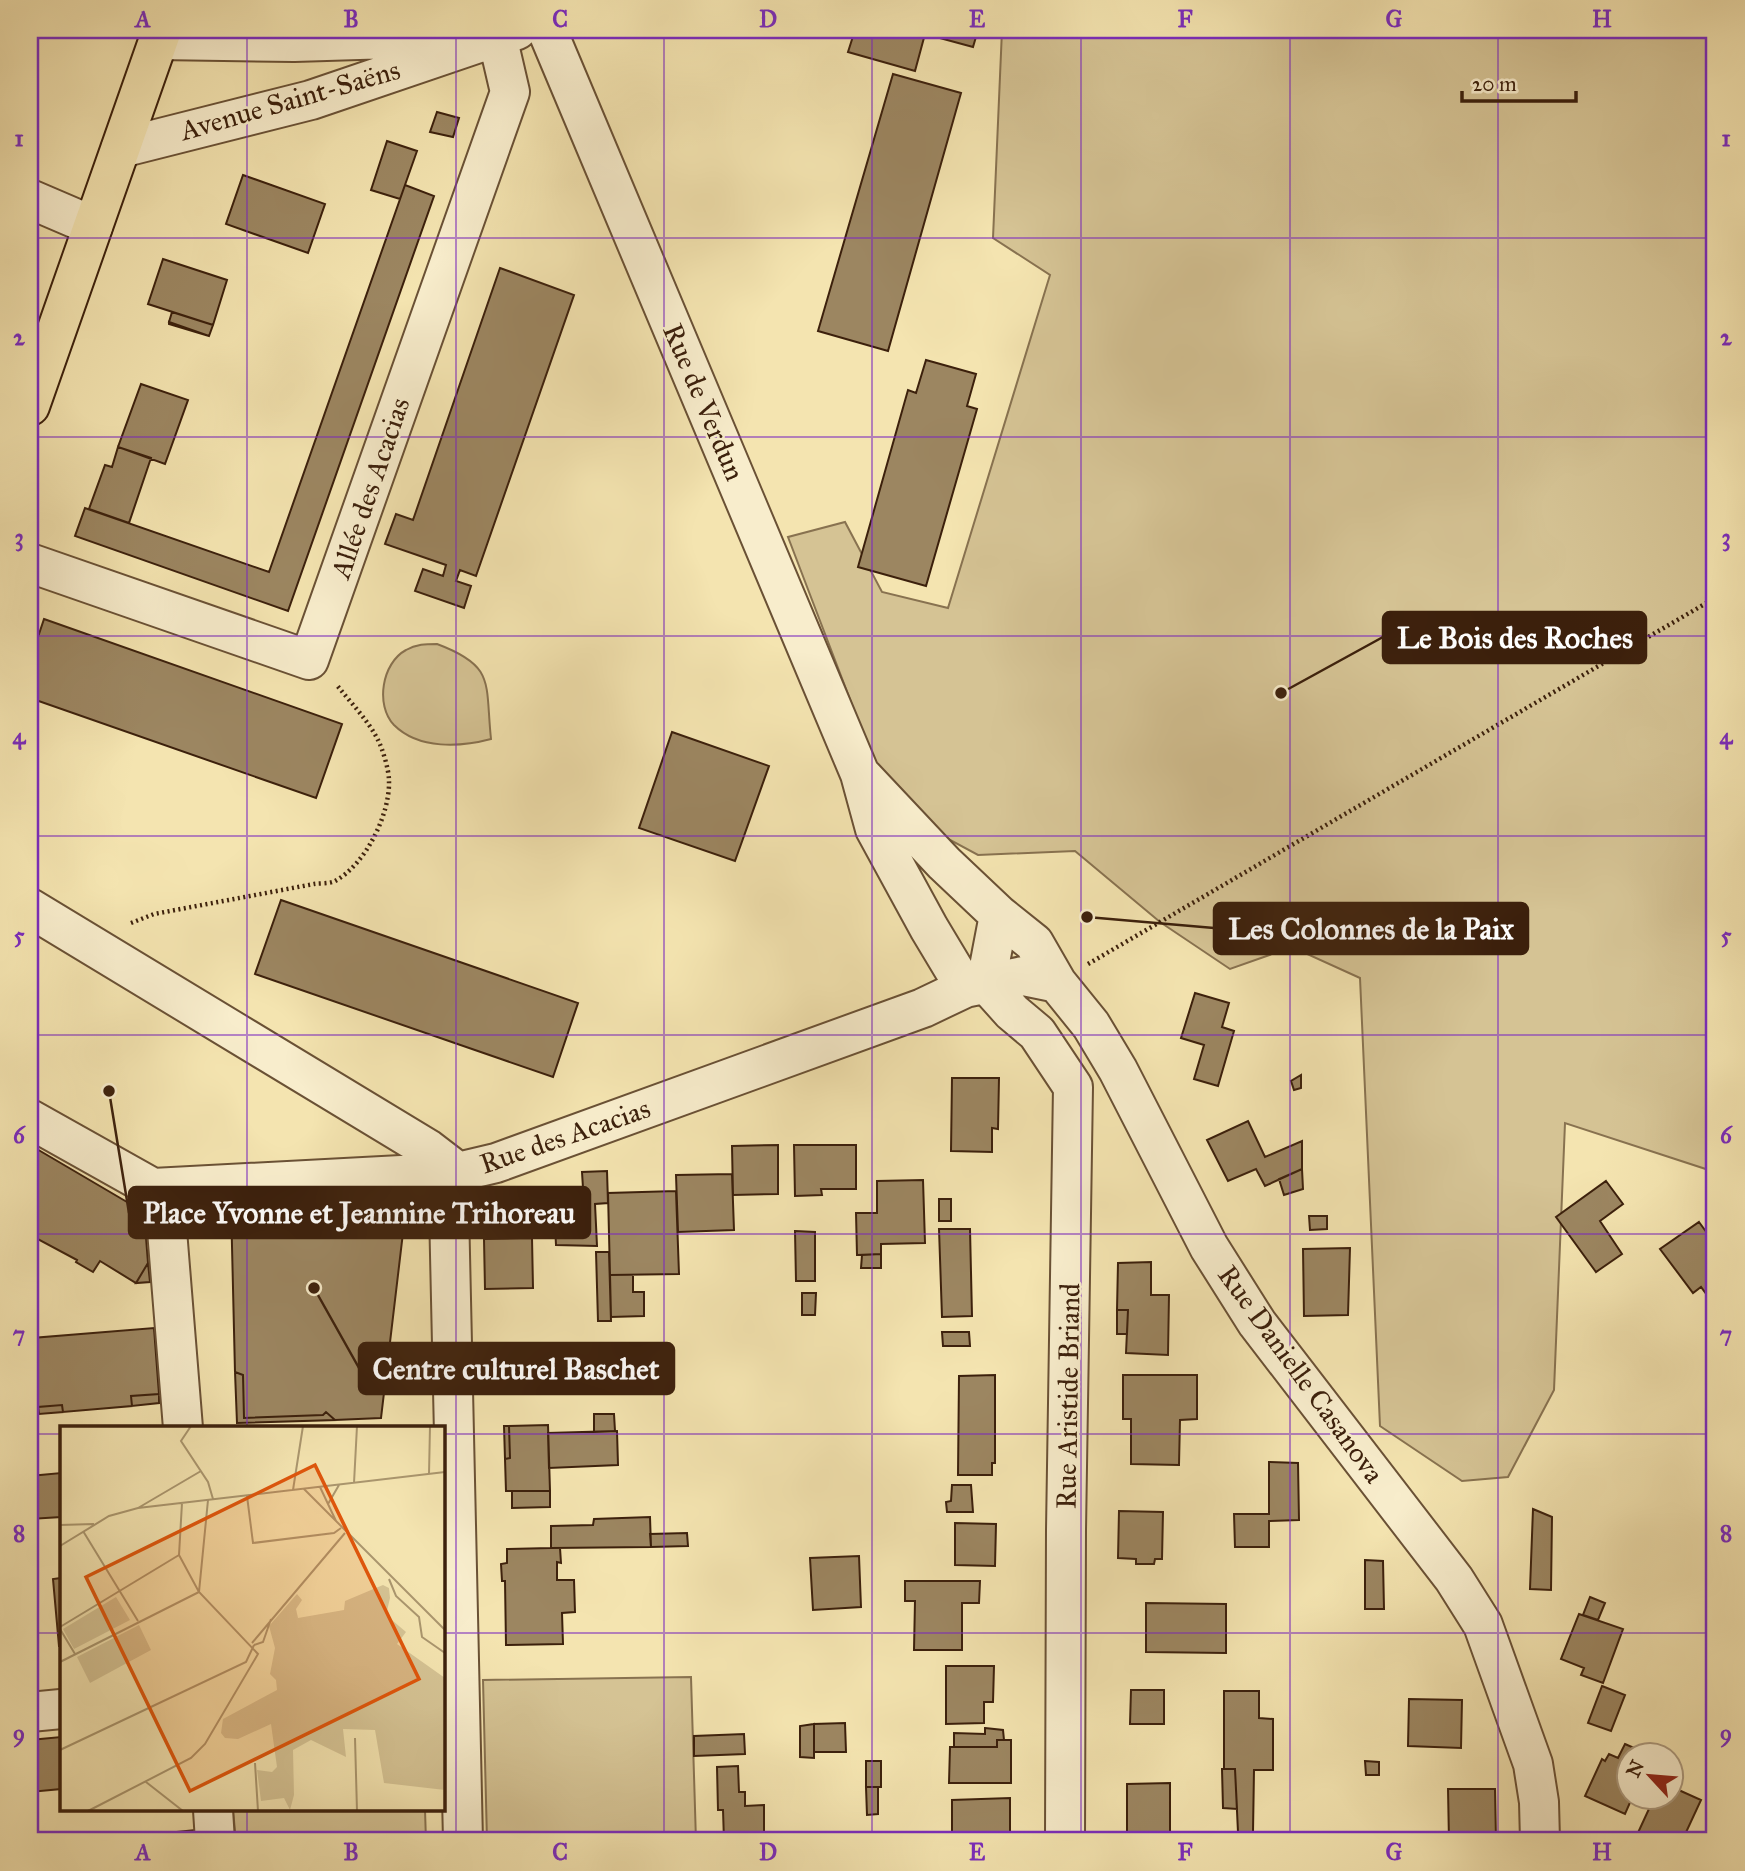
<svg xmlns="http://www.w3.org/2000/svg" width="1745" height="1871" font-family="'IM FELL Great Primer',serif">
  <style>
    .green { fill: #d5c394; stroke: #887250; stroke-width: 2 }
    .building { fill: #9c8661; stroke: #3c200c; stroke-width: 2 }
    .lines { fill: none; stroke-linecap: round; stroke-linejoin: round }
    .minor-casing { stroke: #6a5135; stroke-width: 42 }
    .major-casing { stroke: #3c200c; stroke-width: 42 }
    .path { stroke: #3c200c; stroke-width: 4.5; stroke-dasharray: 2 3.5; stroke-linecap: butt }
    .minor { stroke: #f8edcc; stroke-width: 38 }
    .major { stroke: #f4e4b0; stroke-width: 38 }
    .grid { fill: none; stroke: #7b2cbf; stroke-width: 2; stroke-opacity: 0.55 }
    .labels { text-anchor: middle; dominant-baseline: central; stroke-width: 5; stroke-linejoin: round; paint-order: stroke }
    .street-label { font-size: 28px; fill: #3c200c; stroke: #f8edcc }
    .inset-road { fill: none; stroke: #aa966e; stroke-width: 2 }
    .view { fill: #df560c; fill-opacity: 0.15; stroke: #df560c; stroke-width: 3.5 }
    .inset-edge { fill: none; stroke: #3c200c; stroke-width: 3.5 }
    .leader { fill: none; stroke: #3c200c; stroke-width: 2.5 }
    .callout-dot { fill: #3c200c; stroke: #f8edcc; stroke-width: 2.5 }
    .callout { fill: #3c200c; stroke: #3c200c; stroke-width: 2.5 }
    .callout-label { font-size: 30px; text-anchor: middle; font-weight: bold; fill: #fff }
    .neatline { fill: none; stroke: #7b2cbf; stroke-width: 2.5 }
    .grid-label { font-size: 23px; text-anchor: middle; font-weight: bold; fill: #7b2cbf }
  </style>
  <rect width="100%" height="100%" fill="#f4e4b0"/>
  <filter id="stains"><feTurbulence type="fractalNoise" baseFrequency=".00286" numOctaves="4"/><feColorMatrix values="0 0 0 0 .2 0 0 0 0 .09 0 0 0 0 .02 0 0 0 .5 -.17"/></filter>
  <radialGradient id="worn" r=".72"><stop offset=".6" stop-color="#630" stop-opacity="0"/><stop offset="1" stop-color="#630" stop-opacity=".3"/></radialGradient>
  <path class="green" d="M1002 30H1439L1442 35 1451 30H1715V1172L1565 1123 1554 1390 1508 1477 1462 1481 1380 1426 1360 978 1292 947 1230 969 1160 922 1075 851 978 855 911 819 880 778 788 537 845 522 882 592 948 608 1050 275 993 238Z
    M437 644C496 666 485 683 491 739 461 747 419 750 394 725 375 705 382 663 406 650 416 644 426 644 437 644Z
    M691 1677 696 1841H487L483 1680Z
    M233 1810H425L426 1841H236Z"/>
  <path class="building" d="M855 30H978L973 47 925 34 915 71 848 52Z
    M893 74 961 93 888 351 818 331Z
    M437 112 459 118 453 137 430 132Z
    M387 141 417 151 400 199 371 190Z
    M243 175 325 204 308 253 226 224Z
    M405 185 434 196 288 611 75 536 85 508 269 572Z
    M163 259 227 280 213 325 148 304Z
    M500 268 574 295 476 576 460 570 456 581 471 586 464 608 415 591 423 569 443 576 446 565 385 544 396 514 413 520Z
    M172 312 213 325 209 336 169 322Z
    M169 322 209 336 169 324Z
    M926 360 976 374 967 406 977 409 926 586 858 567 908 390 916 393Z
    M141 384 188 400 165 464 118 447Z
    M118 447 151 458 129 523 89 509 105 465 112 467Z
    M44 619 342 724 316 798 30 698V661Z
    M672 732 769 766 735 861 639 828Z
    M281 900 578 1003 553 1077 255 974Z
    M1195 993 1229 1003 1222 1027 1234 1031 1218 1086 1194 1079 1204 1045 1181 1038Z
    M1301 1075V1088L1294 1090 1291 1081Z
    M952 1078H999L998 1129 992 1128V1152L951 1151Z
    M1248 1121 1265 1157 1302 1141V1169L1265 1186 1256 1169 1228 1181 1207 1140Z
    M30 1145 144 1212 148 1263 136 1283 100 1261 93 1272 76 1262 77 1260 30 1235Z
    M778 1145V1194L733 1195 732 1146Z
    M794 1145H856V1189H821L822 1195 795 1196Z
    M1302 1169 1303 1189 1284 1195 1279 1179Z
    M607 1171 608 1203 595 1204 597 1246 556 1245 554 1205 584 1204 582 1172Z
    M732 1174 734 1230 678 1232 676 1175Z
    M923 1180 925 1243 881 1244V1254L857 1255 856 1213H877V1181Z
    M1606 1181 1623 1204 1600 1221 1622 1254 1596 1272 1556 1217Z
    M676 1191 679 1274 610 1275 608 1193Z
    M407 1199 381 1418 335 1420 326 1412 323 1415 244 1418 243 1375 235 1372 231 1204Z
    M939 1199H951V1221H939Z
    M1309 1216H1327V1229L1310 1230Z
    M1699 1222 1715 1244V1306L1701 1287 1693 1293 1660 1249Z
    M939 1229H970L972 1316 942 1317Z
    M795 1231 815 1232V1281H796Z
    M532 1238 533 1288 485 1289 484 1239Z
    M1350 1248 1348 1315 1304 1316 1303 1249Z
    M596 1252H609L611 1321H598Z
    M881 1254V1268H861L862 1255Z
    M1151 1262V1295H1169L1168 1355 1126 1353 1128 1310H1117L1118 1263Z
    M148 1263 150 1282 136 1283Z
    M610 1275H633V1292H644V1316L611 1317Z
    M802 1293H816L815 1315H802Z
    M1117 1310H1128L1127 1334H1117Z
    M154 1328 159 1394 131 1396 132 1406 63 1412 62 1405 38 1407 32 1338Z
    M942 1332H969L970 1346H943Z
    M235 1372 243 1375 244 1418 323 1415 326 1412 335 1420 237 1423Z
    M995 1375V1463H992V1475H958L959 1376Z
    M1123 1375H1197V1419L1180 1420 1179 1465 1131 1464V1419H1123Z
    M159 1394V1403L132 1406 131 1396Z
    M62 1405 63 1412 39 1414 38 1407Z
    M594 1414H614L615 1431 594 1432Z
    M548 1425 550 1491H506L505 1459 510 1458 509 1426Z
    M504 1426H509L510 1458 505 1459Z
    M617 1431 618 1465 549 1468 548 1433Z
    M1269 1462 1298 1463 1299 1520 1269 1521V1547H1235L1234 1514H1269Z
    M61 1473V1517L30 1519V1476Z
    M952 1485H971L973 1512H947L946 1502 951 1501Z
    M512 1491H550V1507L512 1508Z
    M1533 1509 1552 1517 1551 1590 1530 1589Z
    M1119 1511 1163 1512 1162 1559H1155L1154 1564H1136V1559L1118 1558Z
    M650 1517 651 1547 551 1548V1526L593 1525 594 1519Z
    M955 1523 996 1524 995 1566 955 1565Z
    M687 1533 688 1546 651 1547 650 1534Z
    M551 1548H560L561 1563 557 1562V1580H574L575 1612 562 1613 563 1644 506 1645 505 1581H502L501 1564 507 1563V1549Z
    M859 1556 861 1607 813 1610 810 1558Z
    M1365 1560 1383 1561 1384 1609H1365Z
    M61 1578V1646H59L53 1579Z
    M905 1581H980L979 1603H962V1650H914L915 1601H905Z
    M1590 1597 1605 1603 1598 1620 1583 1615Z
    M1146 1603 1226 1604V1653L1146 1652Z
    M1579 1614 1623 1629 1603 1683 1581 1675 1584 1668 1561 1659Z
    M946 1666H994L993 1702H984V1723L946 1724Z
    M1602 1686 1625 1695 1611 1731 1588 1723Z
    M1131 1690H1164V1724H1130Z
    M1224 1691H1259V1718L1273 1719V1770H1254L1253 1832H1238L1235 1769H1224Z
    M1409 1699 1462 1700 1461 1748 1408 1746Z
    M845 1723 846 1752H814V1724Z
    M814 1724V1758L800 1757V1726Z
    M985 1728 1003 1730 1004 1740H997V1747H954V1733L985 1734Z
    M744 1734 745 1754 694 1756V1736Z
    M61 1737V1789L30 1792V1740Z
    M997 1740H1011V1783H949L950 1747H997Z
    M1625 1744 1641 1751 1639 1756H1630V1798H1632L1625 1814 1585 1796 1602 1759 1605 1761 1609 1754 1618 1758Z
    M866 1761H881V1787H866Z
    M1365 1761 1379 1762V1775H1366Z
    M738 1766 739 1792H745V1806L764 1805V1841H724L723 1810H718L717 1767Z
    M1222 1769H1235L1237 1809 1223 1808Z
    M1170 1783V1835H1127V1784Z
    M866 1787H878V1814L867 1815Z
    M1672 1787 1701 1800 1682 1841H1646L1636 1837 1654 1798H1672Z
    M1448 1789H1495L1496 1841H1449Z
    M1010 1798V1841H952V1800Z
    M195 1830 196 1841H108L107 1839Z
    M1352 1835V1841H1288V1836Z"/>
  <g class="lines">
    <defs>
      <path id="minor" d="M547 30 860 774 875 829 929 928 965 988
        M158 40 294 42 456 37
        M121 148 311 100 517 30
        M30 199 93 226
        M30 563 309 660 510 92 497 36
        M864 778 944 863 999 915 986 983
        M30 908 428 1149 458 1172 496 1163 923 1008 965 988 1023 976 1057 983 1091 1025 1118 1070 1209 1247 1257 1323 1454 1579 1483 1625 1533 1764 1539 1802 1540 1841
        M999 915 1034 943 1057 983
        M986 983 1012 1012 1037 1033 1073 1087 1066 1530 1065 1841
        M30 1119 153 1188 458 1172 449 1209 463 1841
        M153 1188 166 1218 183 1428
        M30 1712 61 1709
        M213 1810 215 1841"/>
      <path id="major" d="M30 406 162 30"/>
    </defs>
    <use href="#minor" class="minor-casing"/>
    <use href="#major" class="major-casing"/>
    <path class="path" d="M131 923 154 914 314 884C320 883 329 884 335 881 365 865 390 815 389 781 389 770 383 750 378 740 368 720 350 702 336 684
      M1088 964 1715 598"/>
    <use href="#minor" class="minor"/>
    <use href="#major" class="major"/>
  </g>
  <path class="grid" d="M247 30V1428M456 30V1841M664 30V1841M872 30V1841M1081 30V1841M1290 30V1841M1498 30V1841M30 238H1715M30 437H1715M30 636H1715M30 836H1715M30 1035H1715M30 1234H1715M30 1434H61M443 1434H1715M30 1633H61M443 1633H1715M247 1810V1841"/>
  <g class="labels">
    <g class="street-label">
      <text transform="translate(290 100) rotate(-16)">Avenue Saint-Saëns</text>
      <text transform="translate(704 402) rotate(67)">Rue de Verdun</text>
      <text transform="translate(370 488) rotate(-71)">Allée des Acacias</text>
      <text transform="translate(565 1136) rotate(-19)">Rue des Acacias</text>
      <text transform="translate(1301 1374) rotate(54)">Rue Danielle Casanova</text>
      <text transform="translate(1068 1396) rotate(-89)">Rue Aristide Briand</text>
    </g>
  </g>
  <g transform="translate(60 1426)">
    <rect width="385" height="385" fill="#f4e4b0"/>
    <path d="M323 159 329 162 330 172 326 189 346 206 337 218 385 252V364L324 357 315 304 283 303 286 331 251 314 233 324 234 369 230 384 224 372 201 375 197 344 212 346 217 341 211 298 178 313 165 312 161 307 163 293 217 264 216 254 210 248 215 222 209 200 237 168 242 174 236 183 238 192 284 184 285 175ZM56 171 70 194 14 223 3 203ZM79 199 91 224 30 257 17 231Z" fill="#d5c394"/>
    <path class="inset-road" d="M131 0 121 15 148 56 153 73M369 48 370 0M294 57 297 0M260 61 276 95M244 63 385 204M233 64 243 0M187 70 193 117 274 107 281 102M268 78 279 59M78 82 141 45M0 99 34 98M23 105 78 195M0 120 49 90 78 82 385 46M329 153 336 170 359 191 362 211 385 227M0 201 119 129M0 203 15 228M192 217 285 107M194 219 203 216 211 193M0 236 139 166 119 129 122 77M295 312 297 385M0 324 186 236 194 219M195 337 198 385M86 356 123 385M28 385 131 332 145 318 198 228 139 166 148 74"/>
    <path class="view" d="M255 39 359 253 130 365 26 151Z"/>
    <rect width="385" height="385" class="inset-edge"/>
  </g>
  <path class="leader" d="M1281 693L1383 637M1087 917L1214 928M109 1091L129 1213M314 1288L359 1368"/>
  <g class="callout-dot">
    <circle cx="1281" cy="693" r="7"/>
    <circle cx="1087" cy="917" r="7"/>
    <circle cx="109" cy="1091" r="7"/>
    <circle cx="314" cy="1288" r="7"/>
  </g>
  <g class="callout">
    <rect x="1383" y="612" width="263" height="51" rx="7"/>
    <rect x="1214" y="903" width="314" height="51" rx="7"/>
    <rect x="129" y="1187" width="461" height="51" rx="7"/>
    <rect x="359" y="1343" width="315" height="51" rx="7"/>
  </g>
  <g class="callout-label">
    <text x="1515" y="648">Le Bois des Roches</text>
    <text x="1371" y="939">Les Colonnes de la Paix</text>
    <text x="359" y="1223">Place Yvonne et Jeannine Trihoreau</text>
    <text x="516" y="1379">Centre culturel Baschet</text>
  </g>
  <rect width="1745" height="1871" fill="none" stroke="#f4e4b0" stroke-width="77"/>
  <g transform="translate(1650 1776) rotate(296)"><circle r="33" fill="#f8edcc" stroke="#ad9b7f" stroke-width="2"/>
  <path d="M0-5L12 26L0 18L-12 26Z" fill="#8f2418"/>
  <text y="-10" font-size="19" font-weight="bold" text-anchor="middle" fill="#3c200c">N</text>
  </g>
  <path d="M1462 91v10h114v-10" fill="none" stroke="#3c200c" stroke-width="3.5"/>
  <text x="1472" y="91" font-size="21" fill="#3c200c" stroke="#f8edcc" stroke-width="5" paint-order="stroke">20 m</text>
  <rect x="38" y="38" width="1668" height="1794" class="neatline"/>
  <g class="grid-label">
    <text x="143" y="27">A</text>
    <text x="351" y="27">B</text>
    <text x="560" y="27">C</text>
    <text x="768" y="27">D</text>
    <text x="977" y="27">E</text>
    <text x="1185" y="27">F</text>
    <text x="1394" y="27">G</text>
    <text x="1602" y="27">H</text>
    <text x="19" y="146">1</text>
    <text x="1726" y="146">1</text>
    <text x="19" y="345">2</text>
    <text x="1726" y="345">2</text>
    <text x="19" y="545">3</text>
    <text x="1726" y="545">3</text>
    <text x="19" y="744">4</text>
    <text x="1726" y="744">4</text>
    <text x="19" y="943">5</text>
    <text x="1726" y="943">5</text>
    <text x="19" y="1143">6</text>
    <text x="1726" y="1143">6</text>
    <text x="19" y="1342">7</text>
    <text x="1726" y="1342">7</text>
    <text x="19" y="1541">8</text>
    <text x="1726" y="1541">8</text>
    <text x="19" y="1741">9</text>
    <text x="1726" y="1741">9</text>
    <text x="143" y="1860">A</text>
    <text x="351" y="1860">B</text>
    <text x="560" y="1860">C</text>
    <text x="768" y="1860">D</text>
    <text x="977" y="1860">E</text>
    <text x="1185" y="1860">F</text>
    <text x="1394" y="1860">G</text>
    <text x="1602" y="1860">H</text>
  </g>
  <rect width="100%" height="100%" filter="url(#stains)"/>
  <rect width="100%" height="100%" fill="url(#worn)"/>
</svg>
